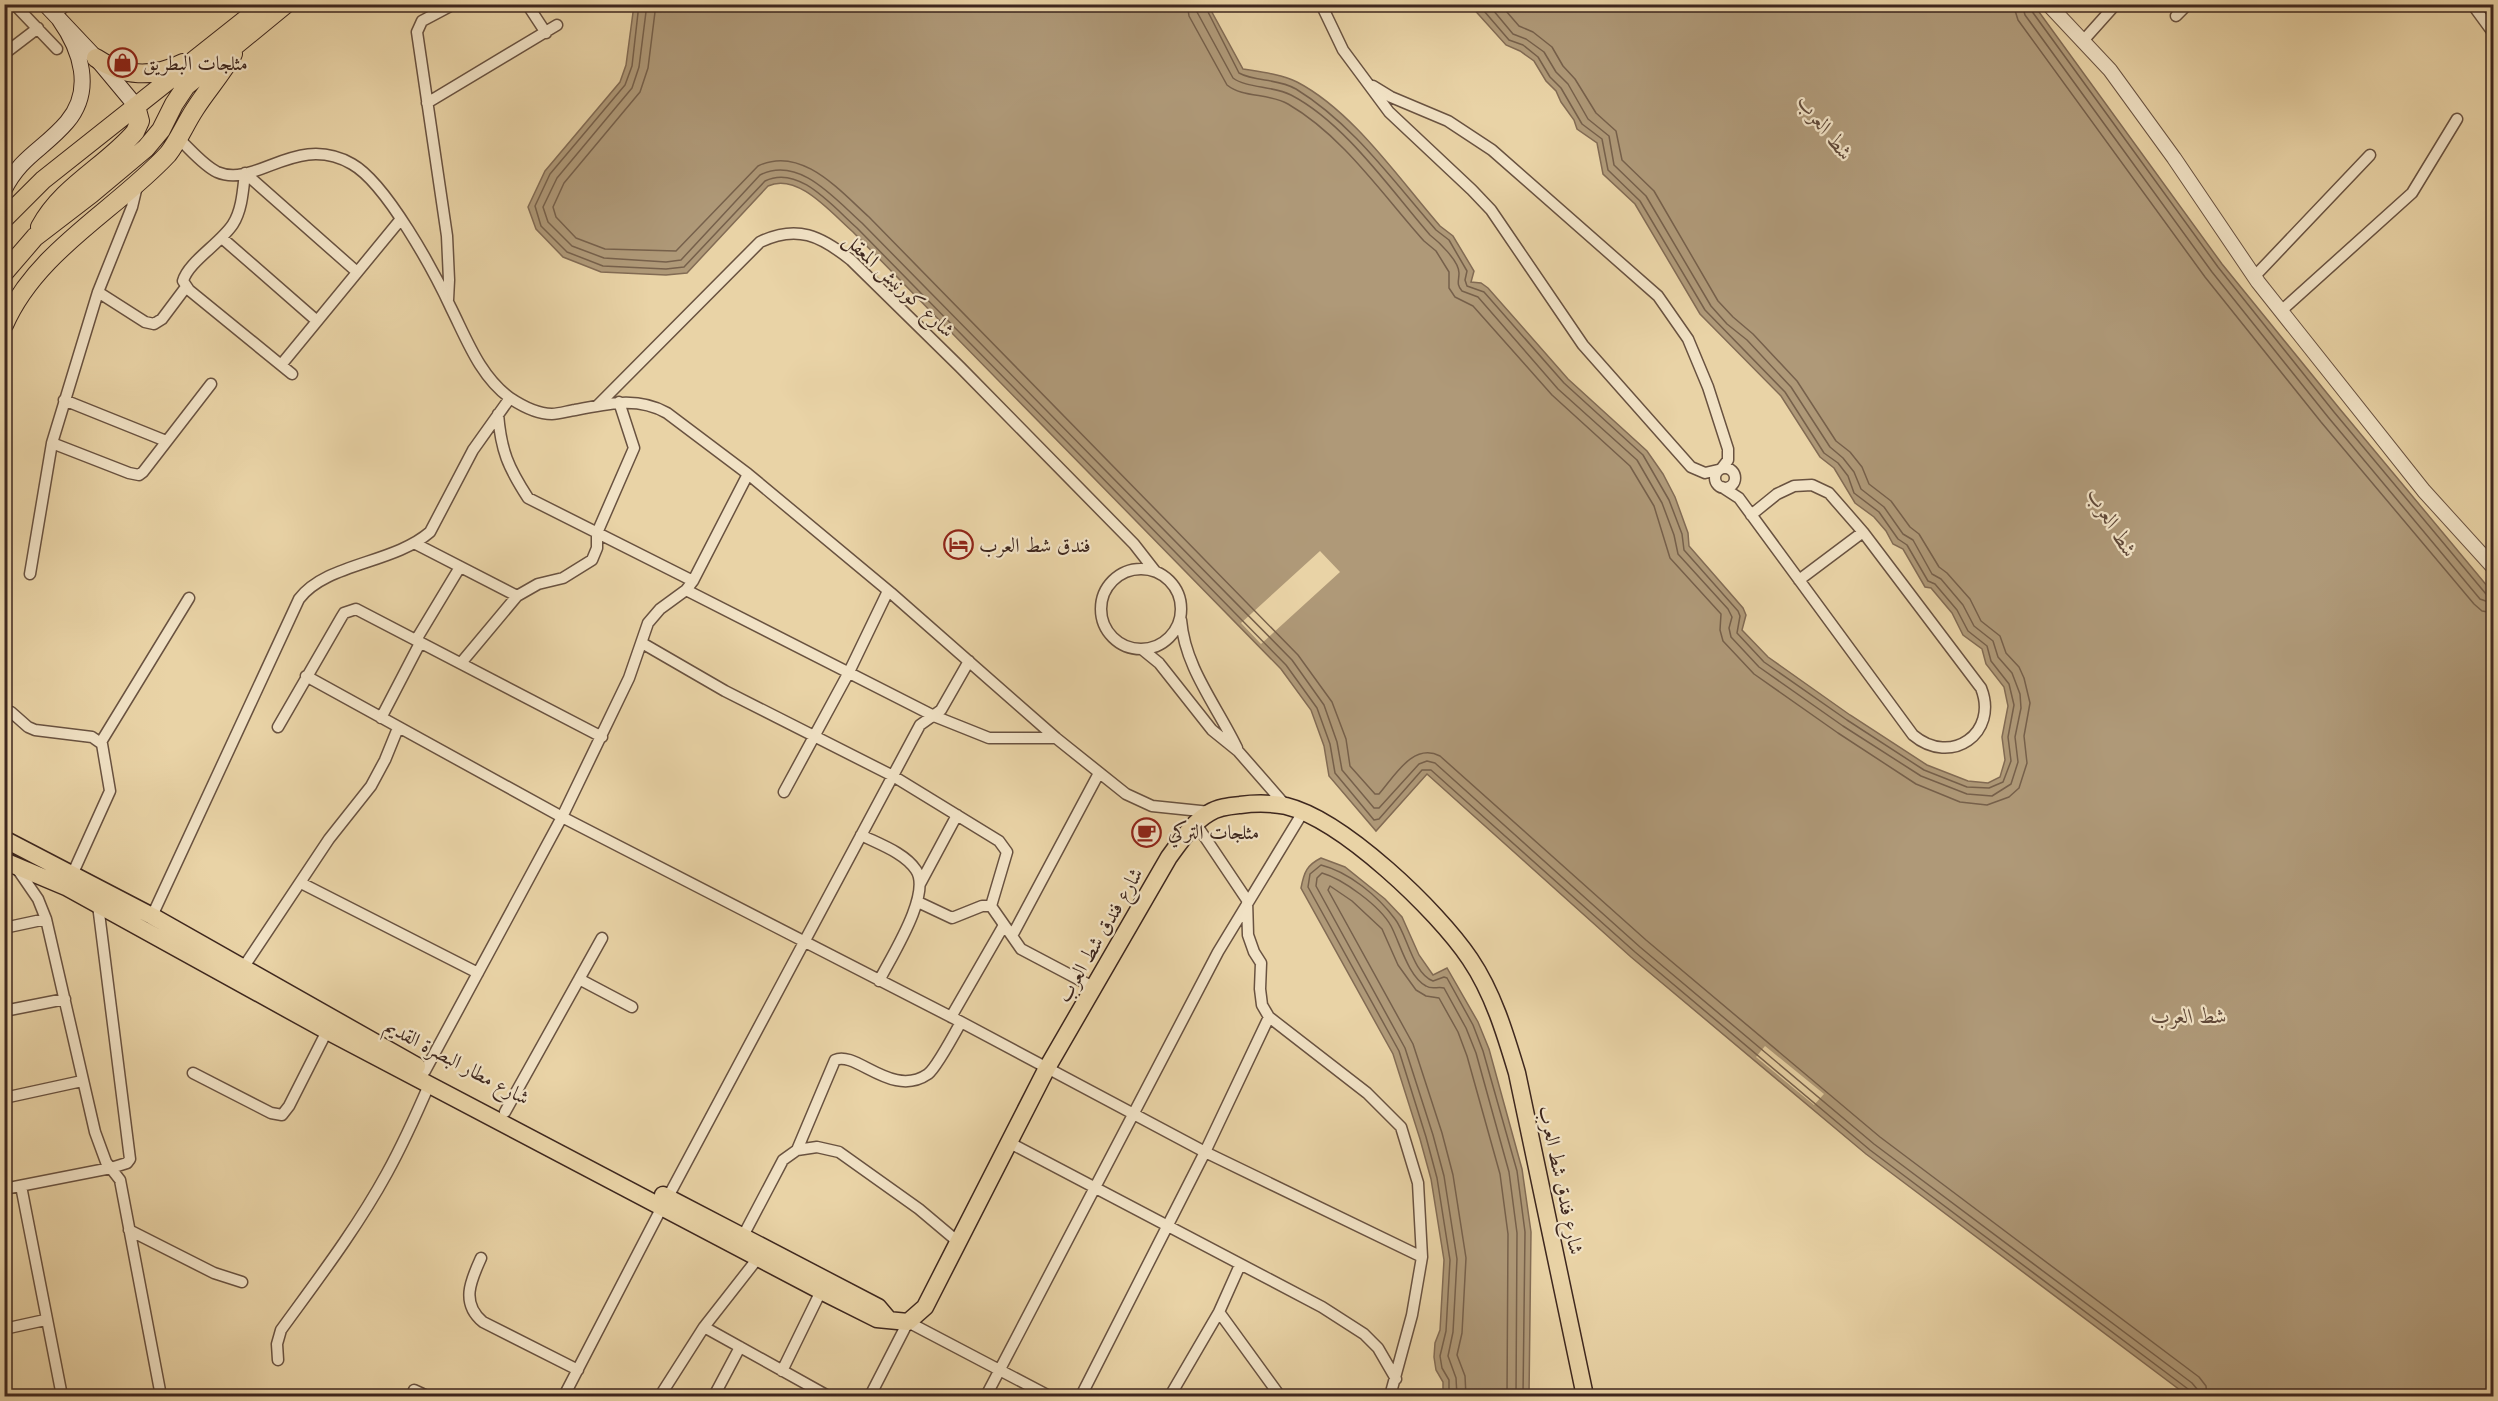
<svg xmlns="http://www.w3.org/2000/svg" width="2498" height="1401" font-family="Cardo,Amiri,serif">
  <style>
    .water { fill: #af9978; stroke: #826b54; stroke-width: 1.5 }
    .pier { fill: #e9d3a6 }
    .lines { fill: none; stroke-linecap: round; stroke-linejoin: round }
    .shore { stroke: #76604b; stroke-width: 1.5 }
    .minor-casing { stroke: #695240; stroke-width: 13 }
    .tertiary-casing { stroke: #695240; stroke-width: 16 }
    .secondary-casing { stroke: #3e271e; stroke-width: 17 }
    .primary-casing { stroke: #3e271e; stroke-width: 19 }
    .trunk-casing { stroke: #3e271e; stroke-width: 20 }
    .minor { stroke: #f1e2c5; stroke-width: 10 }
    .tertiary { stroke: #f1e2c5; stroke-width: 14 }
    .secondary { stroke: #f1e2c5; stroke-width: 15 }
    .primary { stroke: #e9d3a6; stroke-width: 16 }
    .trunk { stroke: #e9d3a6; stroke-width: 18 }
    .labels { text-anchor: middle; dominant-baseline: central; stroke-width: 4.5; stroke-linejoin: round; paint-order: stroke }
    .poi-label { font-size: 20px; fill: #3e271e; stroke: #f1e2c5; text-anchor: start }
    .street-label { font-size: 20px; fill: #3e271e; stroke: #f1e2c5 }
    .water-label { font-size: 21px; font-style: italic; fill: #604939; stroke: #f1e2c5 }
  </style>
  <rect width="100%" height="100%" fill="#e9d3a6"/>
  <filter id="stains"><feTurbulence type="fractalNoise" baseFrequency=".00333" numOctaves="4"/><feColorMatrix values="0 0 0 0 .2 0 0 0 0 .09 0 0 0 0 .02 0 0 0 .5 -.17"/></filter>
  <radialGradient id="worn" r=".72"><stop offset=".6" stop-color="#630" stop-opacity="0"/><stop offset="1" stop-color="#630" stop-opacity=".3"/></radialGradient>
  <path class="water" d="M634 5H1208L1243 69C1261 72 1280 74 1297 82 1353 111 1399 179 1440 226L1453 236 1474 271 1471 282 1481 283 1488 288 1568 379 1647 451 1663 474 1675 497 1688 533 1689 546 1743 608 1746 615 1742 630 1768 657 1850 715 1927 765 1968 781 1988 783 2000 777 2005 760 2002 737 2008 706 2004 687 1986 664 1982 649 1963 635 1952 613 1931 588 1925 587 1903 549 1893 544 1886 531 1874 517 1855 503 1834 468 1820 457 1781 396 1700 314 1635 204 1603 174 1597 143 1577 129 1574 120 1561 102 1556 91 1546 81 1534 61 1520 51 1506 45 1470 5H2034L2222 264 2339 408 2493 593V1396H2188L1866 1154 1631 957 1427 774 1376 831 1329 776 1324 746 1311 710 1281 669 853 232C832 214 798 172 768 186L687 273 666 275 601 272 563 257 536 229 528 207 545 171 620 82 626 65Z
    M1321 858 1345 867 1385 899 1402 917 1419 955 1433 975 1447 968 1478 1022 1489 1049 1522 1169 1531 1232 1529 1396H1443V1382L1436 1370 1434 1357 1435 1343 1440 1330 1444 1260 1431 1179 1420 1139 1393 1054 1301 888C1304 872 1307 865 1321 858Z"/>
  <path class="pier" d="M1320 551 1340 572 1261 644 1241 623Z
    M1765 1046 1824 1094 1814 1105 1756 1057Z"/>
  <g class="lines">
    <path class="shore" d="M639 4 632 66 625 85 550 174 535 206 541 226 567 252 603 266 666 269 684 267 765 181C799 164 833 207 857 228L1286 665 1317 708 1330 744 1335 773 1374 820 1379 819 1422 770H1431L1635 952 1870 1150 2188 1389 2191 1396
      M647 4 639 67 632 88 557 178 543 207 548 222 572 246 604 258 666 262 681 260 760 175C799 155 835 199 862 223L1292 660 1324 705 1337 742 1342 770 1374 808H1379L1419 764 1427 761 1435 763 1640 947 1874 1144 2192 1383 2197 1389 2198 1396
      M656 4 648 68 640 92 564 183 553 207 556 217 576 238 605 249 676 251 758 166C801 145 839 190 869 217L1298 655 1332 702 1346 739 1350 766 1375 794H1379C1394 777 1413 742 1440 756L1646 940 1880 1137 2199 1377 2206 1386 2207 1396
      M1187 4 1189 16 1227 85C1243 98 1269 93 1288 104 1343 136 1382 194 1424 241L1436 251 1449 272V288L1455 297 1473 306 1552 395 1630 466 1654 506 1670 558 1721 614 1720 630 1723 641 1754 674 1838 733 1916 784 1960 802 1987 805 2009 797 2019 788 2027 763 2024 736 2030 703 2024 678 2019 667 2006 653 2000 636 1981 621 1970 599 1947 573 1939 567 1919 534 1910 527 1891 501 1869 484 1862 467 1850 452 1836 441 1797 381 1753 334 1733 317 1718 301 1654 191 1622 160 1616 131 1596 113 1575 79 1563 66 1552 47 1533 32 1519 26 1500 4
      M1196 4 1197 12 1233 78C1246 88 1274 86 1291 95 1345 123 1390 189 1430 235 1439 242 1459 261 1459 273 1459 281 1456 284 1462 291L1478 297 1558 389 1637 460 1662 503 1674 535 1678 554 1728 609 1732 617 1729 628 1731 637 1759 667 1843 726 1921 776 1967 794 1992 796 2011 784 2018 762 2015 737 2021 708 2020 694 2012 673 1998 657 1993 641 1974 626 1963 605 1941 579 1932 574 1913 540 1903 534 1884 507 1861 489 1854 472 1843 458 1830 447 1791 387 1747 340 1727 324 1711 306 1646 196 1614 165 1609 136 1588 119 1568 84 1556 72 1544 52 1526 39 1513 34 1488 4
      M1204 4 1239 73C1255 82 1277 78 1296 89 1353 124 1393 181 1436 230L1449 240 1467 271 1465 280 1467 286 1484 292 1564 383 1643 455 1669 500 1682 534 1684 550 1738 611 1740 616 1737 633 1764 662 1847 720 1924 770 1967 787 1989 788 2003 782 2011 761 2008 737 2014 705 2009 684 1991 661 1987 646 1968 631 1957 610 1935 584 1928 581 1907 545 1898 539 1879 512 1854 493 1848 476 1838 463 1824 453 1785 392 1705 310 1640 201 1608 170 1602 139 1582 124 1561 88 1550 77 1538 57 1523 45 1509 40 1478 4
      M2013 4 2018 20 2205 277 2321 422 2474 604 2482 611 2494 613
      M2022 4 2025 15 2212 272 2328 417 2480 599 2494 604
      M2030 4 2031 10 2218 267 2334 412 2486 594 2494 596
      M1449 1396V1380L1442 1368 1440 1356 1446 1331 1450 1260 1437 1178 1426 1137 1399 1051 1308 887 1310 874 1321 865C1349 872 1378 896 1395 919 1407 934 1413 974 1433 981L1444 977 1447 978 1473 1025 1483 1051 1517 1171 1525 1232 1523 1396
      M1457 1396 1456 1378 1448 1356 1453 1332 1457 1259 1444 1176 1433 1135 1405 1048 1316 886 1317 878 1322 873C1343 879 1380 906 1391 926 1400 943 1408 976 1426 986 1432 990 1438 986 1444 988L1466 1028 1476 1053 1509 1172 1517 1233 1516 1396
      M1466 1396 1465 1376 1457 1355 1462 1333 1466 1258 1453 1175 1442 1133 1413 1044 1328 890 1330 886 1352 901 1382 929 1398 965 1416 990 1426 996 1439 998 1458 1032 1467 1056 1500 1174 1508 1234 1507 1396"/>
    <defs>
      <path id="minor" d="M14 4 57 49
        M527 4 546 33
        M1321 4 1343 50 1389 112 1472 190 1491 210 1583 345 1691 467 1705 473 1718 470
        M2472 4 2494 34
        M55 15 67 4
        M2176 16 2188 4
        M2082 42 2116 4
        M4 54 38 28
        M1373 86 1391 97 1448 121 1492 150 1658 296 1688 339 1708 387 1728 449V460L1722 468
        M427 103 557 25
        M179 139C191 150 203 165 217 172 256 189 296 132 352 164 386 183 434 271 451 308 467 340 480 376 510 398 522 406 538 414 552 414 559 414 568 411 575 410 607 404 637 396 667 413L748 474 891 593 1056 738 1126 794 1152 806 1210 812
        M245 173C243 190 242 210 233 224 221 243 188 262 183 281L189 290 292 374
        M245 173 357 272
        M222 238 317 321
        M2254 277 2370 155
        M98 292 145 322 154 324 162 319 186 287
        M448 300 449 280 447 236 417 32 422 21 454 4
        M2281 311 2412 193 2457 119
        M281 365 401 219
        M64 400 166 441
        M597 406 760 242C797 224 821 236 851 260L960 367 1134 544 1155 571
        M498 414C501 451 508 467 528 498L693 581
        M52 443 129 473 139 475 143 472 211 384
        M1715 478a10 10 0 1 1 20 0a10 10 0 1 1-20 0Z
        M1722 487 1739 498 1913 735C1951 767 1999 733 1981 688L1863 532 1829 493 1812 485 1794 486 1777 494 1751 515
        M414 543 517 596
        M1101 609a40 40 0 1 1 80 0a40 40 0 1 1-80 0Z
        M30 574 52 443 98 292 132 207 137 186
        M1799 580 1863 532
        M686 590 934 716 989 738H1056
        M1181 620C1185 668 1217 706 1237 748
        M416 640 460 567
        M642 643 725 691 893 776 999 841 1007 852 991 906 1021 949 1093 987
        M1143 650 1159 663 1212 730 1238 751 1286 806
        M461 663 517 596 538 584 563 578 592 560 597 548V533L634 448 619 402
        M306 676 562 817 961 1022 1205 1152 1422 1257
        M11 712 28 727 35 730 92 737 102 744 110 791 72 875
        M381 718 420 643
        M278 727 341 618 344 613 356 609 602 737
        M101 742 189 598
        M784 792 849 672 888 591
        M1196 824 1247 900 1248 935 1254 952 1261 963 1260 989 1262 1005 1269 1017 1367 1093 1401 1127 1418 1183 1422 1257 1412 1315 1390 1396
        M861 835C879 844 905 853 916 870 932 894 891 957 879 981
        M16 867 38 899 46 919 95 1132 106 1162 120 1180 161 1396
        M301 883 478 973
        M920 884 957 815
        M918 902 952 918 982 906H991
        M152 916 299 599C326 563 393 564 430 532L473 450 510 398
        M4 928 46 919
        M1012 936 1099 773
        M243 968 329 839 371 786 385 760 398 728
        M579 979 632 1007
        M4 1011 65 999
        M951 1017 1004 925
        M425 1071 562 817 629 678 648 623 660 609 686 590 693 581 748 474
        M193 1073 271 1113 282 1115 289 1106 327 1031
        M4 1098 82 1081
        M505 1112 602 938
        M1008 1142 1322 1307 1364 1334 1378 1348 1396 1379
        M797 1150 835 1060C856 1050 892 1099 928 1074 936 1068 955 1033 961 1022
        M21 1186 62 1396
        M4 1189 111 1168 127 1163 130 1159 98 905
        M668 1197 920 725 941 710 969 661
        M129 1230 214 1273 242 1282
        M743 1236 783 1160 797 1150 817 1147 839 1152 919 1209 957 1241
        M481 1258C471 1280 460 1303 483 1322L578 1370
        M1219 1312 1280 1396
        M704 1327 828 1396
        M4 1329 45 1320
        M278 1360 277 1344 281 1330C318 1279 357 1228 387 1173 403 1144 416 1115 429 1085
        M782 1371 821 1291
        M414 1390 427 1396
        M564 1396 662 1207
        M660 1396 704 1327 758 1258
        M714 1396 740 1347
        M870 1396 908 1322 1049 1396
        M986 1396 1218 952 1303 812
        M1081 1396 1205 1152 1269 1017
        M1170 1396 1219 1312 1240 1265"/>
      <path id="tertiary" d="M2048 4 2110 70 2174 158 2258 282 2424 491 2494 568"/>
      <path id="secondary" d="M45 4 96 58 136 106
        M4 190C21 156 44 149 67 122 94 90 81 50 59 19"/>
      <path id="primary" d="M4 839 152 916 417 1066
        M4 861 66 887 327 1031 821 1291 877 1319 908 1322 925 1307 1047 1068 1169 857C1181 841 1192 823 1209 813 1218 807 1230 806 1240 805 1255 803 1271 803 1286 806 1343 820 1437 910 1470 959 1493 993 1505 1033 1517 1073L1585 1396
        M663 1195 878 1307 889 1320"/>
      <path id="trunk" d="M96 58C123 77 153 78 183 63
        M4 219 43 180 265 4
        M40 227C62 186 106 166 135 132L140 121 136 106
        M4 273 35 237 91 194 146 148 161 130 174 104 186 86 286 4
        M4 325C36 251 115 211 168 154 179 140 185 124 195 109 207 90 222 74 233 54"/>
    </defs>
    <use href="#minor" class="minor-casing"/>
    <use href="#tertiary" class="tertiary-casing"/>
    <use href="#secondary" class="secondary-casing"/>
    <use href="#primary" class="primary-casing"/>
    <use href="#trunk" class="trunk-casing"/>
    <use href="#minor" class="minor"/>
    <use href="#tertiary" class="tertiary"/>
    <use href="#secondary" class="secondary"/>
    <use href="#primary" class="primary"/>
    <use href="#trunk" class="trunk"/>
  </g>
  <defs>
    <symbol id="shop-ring" viewBox="-11 -11 22 22"><circle r="9.5" fill="#f1e2c5" stroke="#8f2418" stroke-width="1.5"/><path d="M-5-2.5h2.3a2.7 3.5 0 0 1 5.4 0H5L5.5 6h-11ZM-1.5-2.5h3a1.5 2.3 0 0 0-3 0Z" fill="#8f2418"/></symbol>
    <symbol id="hotel-ring" viewBox="-11 -11 22 22"><circle r="9.5" fill="#f1e2c5" stroke="#8f2418" stroke-width="1.5"/><path d="M-6-4.5h1.5V1H6V5H4.5V3h-9V5H-6ZM-4 0a1.8 1.8 0 1 1 3.6 0ZM.5 0V-2.5h3Q6-2.5 6 0Z" fill="#8f2418"/></symbol>
    <symbol id="cafe-ring" viewBox="-11 -11 22 22"><circle r="9.5" fill="#f1e2c5" stroke="#8f2418" stroke-width="1.5"/><path d="M-5.5-4.5H6V0H3Q3 3.5 0 3.5H-2.5Q-5.5 3.5-5.5 0ZM3-3.2v2h1.7v-2ZM-6 4.5H4V6H-6Z" fill="#8f2418"/></symbol>
  </defs>
  <g fill-rule="evenodd">
    <use href="#shop-ring" x="106" y="46" width="33" height="33"/>
    <use href="#hotel-ring" x="942" y="528" width="33" height="33"/>
    <use href="#cafe-ring" x="1130" y="816" width="33" height="33"/>
  </g>
  <g class="labels">
    <g class="poi-label">
      <text x="143" y="63">مثلجات البطريق</text>
      <text x="979" y="545">فندق شط العرب</text>
      <text x="1168" y="832">مثلجات التركي</text>
    </g>
    <g class="street-label">
      <text transform="translate(899 285) rotate(43)">شارع كورنيش المعقل</text>
      <text transform="translate(1100 935) rotate(-60)">شارع فندق شط العرب</text>
      <text transform="translate(457 1062) rotate(28)">شارع مطار البصرة القديم</text>
      <text transform="translate(1561 1180) rotate(78)">شارع فندق شط العرب</text>
    </g>
    <g class="water-label">
      <text transform="translate(1825 128) rotate(52)">شط العرب</text>
      <text transform="translate(2112 523) rotate(59)">شط العرب</text>
      <text x="2189" y="1016">شط العرب</text>
    </g>
  </g>
  <rect width="2498" height="1401" fill="none" stroke="#e9d3a6" stroke-width="24"/>
  <rect x="6" y="6" width="2486" height="1389" fill="none" stroke="#3e271e" stroke-width="3"/>
  <rect x="12" y="12" width="2474" height="1377" fill="none" stroke="#3e271e" stroke-width="1.5"/>
  <rect width="100%" height="100%" filter="url(#stains)"/>
  <rect width="100%" height="100%" fill="url(#worn)"/>
</svg>
